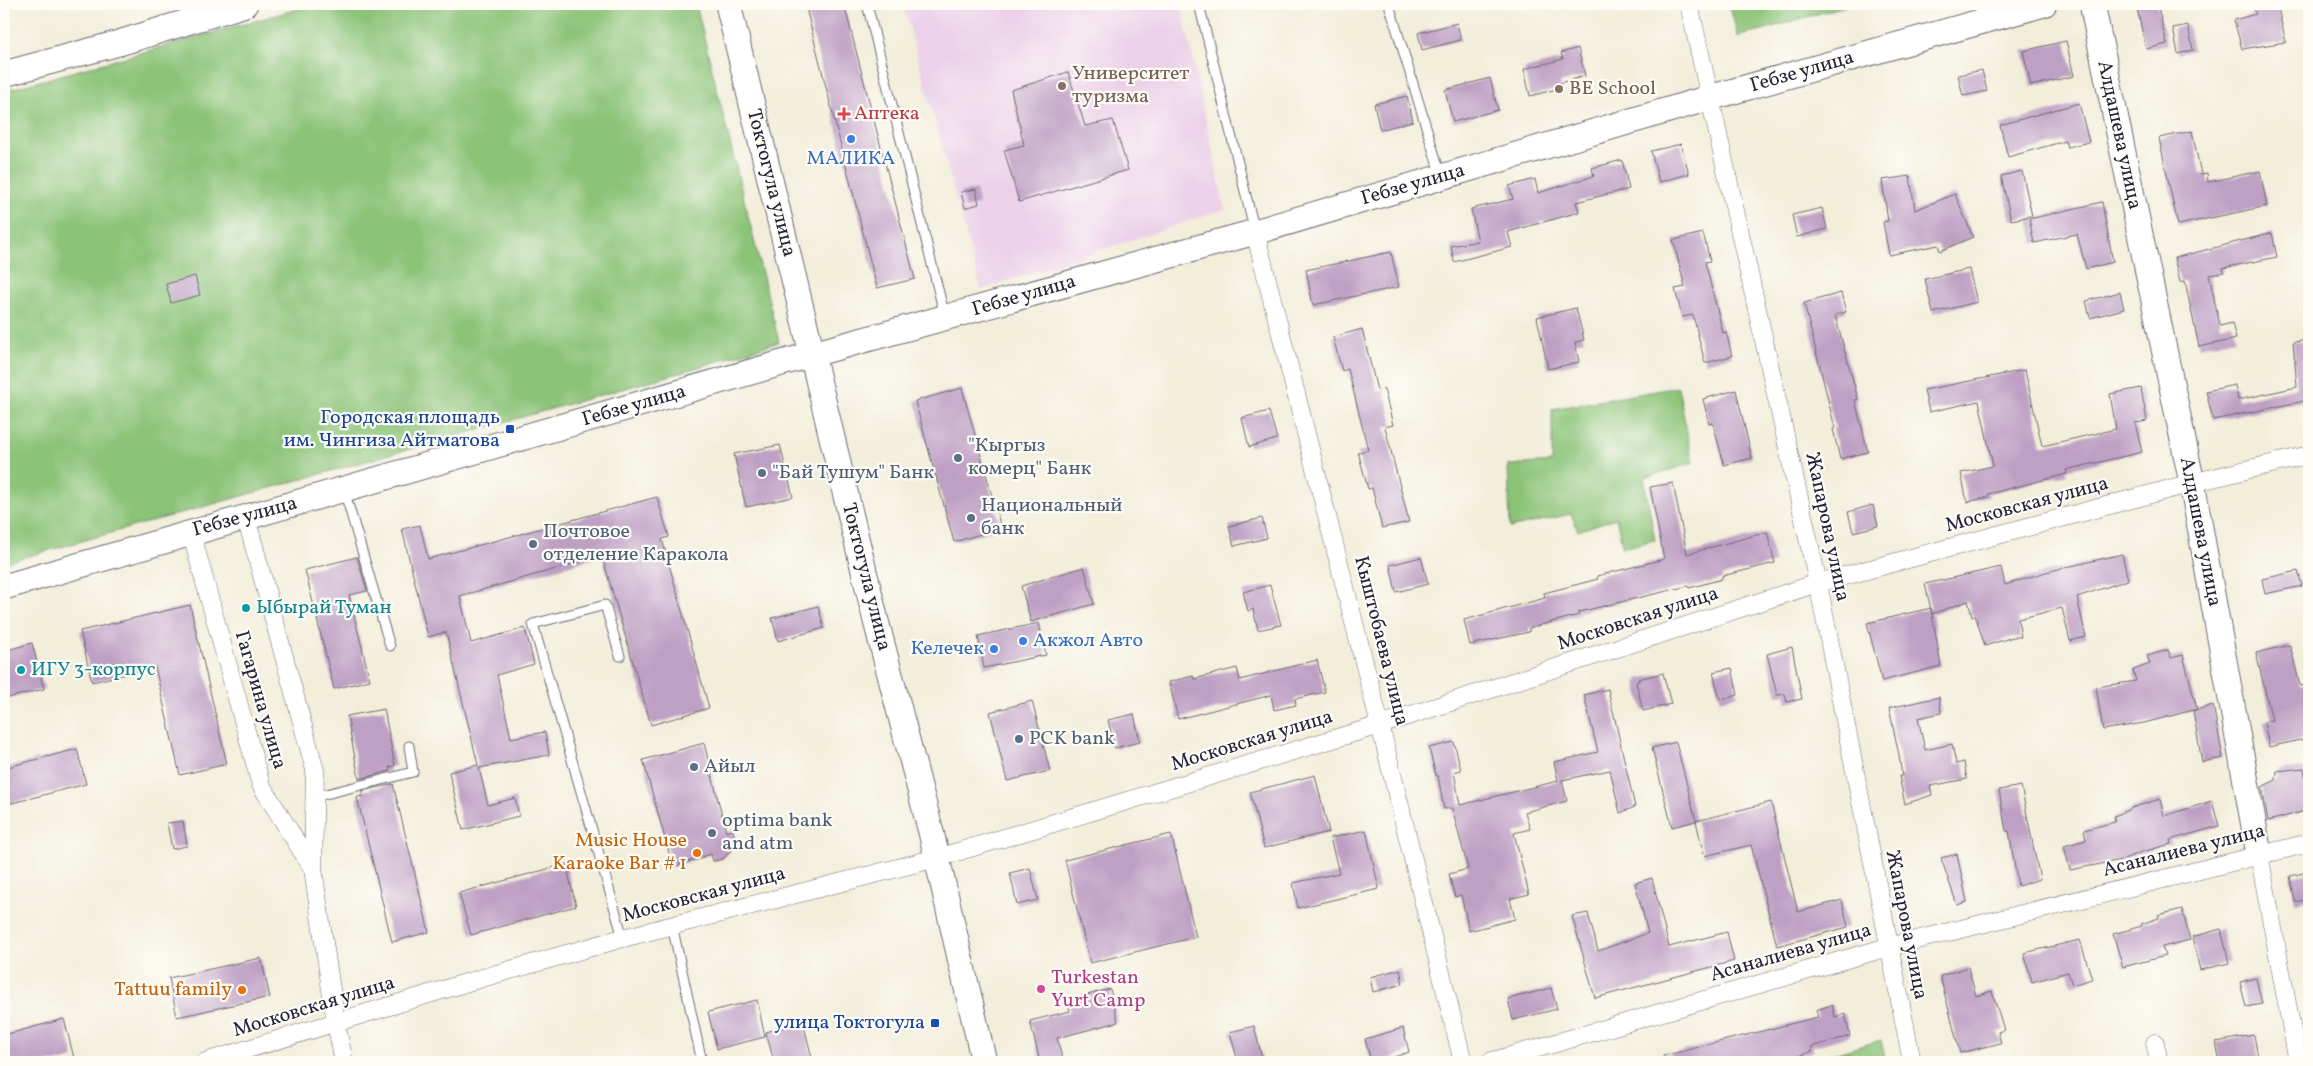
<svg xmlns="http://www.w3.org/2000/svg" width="2313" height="1066" font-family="Vollkorn,serif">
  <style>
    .built { fill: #ecd1e9 }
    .green { fill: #8bc377; stroke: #567259 }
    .building { fill: #bfa0c5 }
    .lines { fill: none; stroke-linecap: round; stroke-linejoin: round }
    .lane-casing { stroke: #6b6973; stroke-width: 11 }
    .street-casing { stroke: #6b6973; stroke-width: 19 }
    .secondary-casing { stroke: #6b6973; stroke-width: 27 }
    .lane { stroke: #fff; stroke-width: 9 }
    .street { stroke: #fff; stroke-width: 18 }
    .secondary { stroke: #fff; stroke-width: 25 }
    .education-dot { fill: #8d6e63; stroke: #fdfcf7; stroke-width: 2 }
    .health-dot { fill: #e0444e; stroke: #fdfcf7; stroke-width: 2 }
    .shop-dot { fill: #3f7fe0; stroke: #fdfcf7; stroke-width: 2 }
    .transit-dot { fill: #1a4fb4; stroke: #fdfcf7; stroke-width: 2 }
    .service-dot { fill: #5c6f8a; stroke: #fdfcf7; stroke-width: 2 }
    .culture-dot { fill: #0f9aa8; stroke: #fdfcf7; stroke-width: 2 }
    .food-dot { fill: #e8710a; stroke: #fdfcf7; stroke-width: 2 }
    .hotel-dot { fill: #d1479c; stroke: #fdfcf7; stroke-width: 2 }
    .labels { text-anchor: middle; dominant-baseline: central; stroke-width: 4.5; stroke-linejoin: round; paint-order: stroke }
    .street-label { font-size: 20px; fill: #22223b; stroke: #fdfcf7 }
    .education-label { font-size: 20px; fill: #785e54; stroke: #fdfcf7; text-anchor: start }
    .health-label { font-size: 20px; fill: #be3a42; stroke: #fdfcf7; text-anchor: start }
    .shop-label { font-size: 20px; fill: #366cbe; stroke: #fdfcf7 }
    .transit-label { font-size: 20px; fill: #164399; stroke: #fdfcf7; text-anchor: end }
    .service-label { font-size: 20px; fill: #4e5e75; stroke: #fdfcf7; text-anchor: start }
    .culture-label { font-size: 20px; fill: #0d838f; stroke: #fdfcf7; text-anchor: start }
    .food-label { font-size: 20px; fill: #c56008; stroke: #fdfcf7; text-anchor: end }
    .hotel-label { font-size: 20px; fill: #b23c85; stroke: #fdfcf7; text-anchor: start }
  </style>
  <rect width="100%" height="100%" fill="#fdfcf7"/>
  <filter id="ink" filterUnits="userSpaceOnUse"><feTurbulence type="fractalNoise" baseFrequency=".02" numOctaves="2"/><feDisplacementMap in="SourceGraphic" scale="10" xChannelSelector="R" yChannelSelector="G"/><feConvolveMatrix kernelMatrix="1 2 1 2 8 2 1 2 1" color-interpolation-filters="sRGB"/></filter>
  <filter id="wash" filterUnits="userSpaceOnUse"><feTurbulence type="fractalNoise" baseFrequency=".0096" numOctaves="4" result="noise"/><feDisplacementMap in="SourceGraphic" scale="20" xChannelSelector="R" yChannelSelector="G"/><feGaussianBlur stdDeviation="1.12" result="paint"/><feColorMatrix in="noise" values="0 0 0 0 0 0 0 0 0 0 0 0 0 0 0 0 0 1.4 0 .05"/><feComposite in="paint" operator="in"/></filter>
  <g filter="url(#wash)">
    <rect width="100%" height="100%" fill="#f3eeda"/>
    <path class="built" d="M903 4H1181L1225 209 981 290Z"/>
    <path class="green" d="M315 4H696L779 342 679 373 4 563V91Z
      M1729 4H1852L1738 37Z
      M1678 387 1693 463 1644 478 1655 540 1623 548 1616 518 1578 531 1571 514 1510 528 1508 465 1552 462V409Z
      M1881 1040 1886 1062H1807Z"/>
    <g id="blocks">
      <path class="building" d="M805 4H844L915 279 877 288Z
        M2136 4H2157L2167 44 2146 49Z
        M2252 4H2277L2286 42 2242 49 2234 20 2256 14Z
        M1457 23 1461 40 1422 50 1418 33Z
        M2188 25 2193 50 2178 54 2173 28Z
        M2066 41 2074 76 2031 86 2023 51Z
        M1578 48 1585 76 1560 83 1561 88 1530 96 1524 69 1563 59 1561 53Z
        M1982 70 1987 91 1963 96 1958 75Z
        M1068 72 1085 126 1113 120 1128 170 1019 202 1004 150 1024 145 1011 90Z
        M1490 78 1498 110 1453 122 1445 90Z
        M1407 96 1413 121 1380 130 1374 104Z
        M2079 103 2089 142 2067 147 2065 141 2008 157 2000 125Z
        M2192 131 2201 174 2207 173 2208 182 2260 171 2267 206 2178 225 2159 138Z
        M1681 144 1689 174 1659 182 1651 151Z
        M1622 160 1629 189 1576 202 1579 212 1508 232 1512 247 1454 262 1451 246 1478 241 1471 209 1513 199 1509 186 1535 179 1538 193 1594 176 1592 168Z
        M2022 171 2032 216 2011 220 2001 176Z
        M1910 176 1915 210 1955 194 1973 237 1940 251 1938 245 1889 255 1883 222 1888 221 1882 180Z
        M976 189 979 204 965 208 961 192Z
        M2102 202 2113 262 2086 269 2077 234 2034 243 2029 219Z
        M1822 208 1827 229 1797 237 1792 215Z
        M1703 233 1710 261 1705 262 1723 333 1726 332 1732 356 1705 363 1693 315 1682 317 1675 289 1685 287 1673 240Z
        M2272 233 2277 257 2223 268 2224 272 2209 275 2220 326 2232 323 2236 339 2199 347 2185 281 2180 282 2174 258Z
        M1391 252 1399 287 1313 305 1306 270Z
        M1969 269 1977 302 1933 313 1925 279Z
        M195 276 200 295 171 303 166 284Z
        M2120 292 2124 309 2090 318 2086 301Z
        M1841 293 1846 312 1835 315 1858 399 1855 400 1868 452 1840 459 1833 429 1835 428 1804 303Z
        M1576 308 1584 340 1575 342 1579 362 1548 369 1537 317Z
        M1362 329 1377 390 1384 389 1393 425 1385 427 1409 522 1382 528 1372 488 1368 489 1358 452 1368 450 1348 369 1342 371 1333 337Z
        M2309 340V400L2213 420 2206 391 2235 385 2238 400 2297 387 2293 342Z
        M2025 370 2042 446 2116 429 2110 394 2141 388 2147 421 2135 423 2142 452 2066 470 2067 474 1988 494 1989 497 1967 502 1961 473 1993 466 1979 401 1929 412 1924 390Z
        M962 388 1001 528 954 542 915 401Z
        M1736 390 1752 458 1724 465 1713 423 1709 424 1703 399Z
        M1269 411 1277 439 1249 447 1242 418Z
        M780 445 793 497 746 507 734 454Z
        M1673 483 1687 554 1767 532 1775 563 1722 576V579L1689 588 1688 586 1579 612V615L1529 628V632L1470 645 1464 620 1545 598 1544 593 1598 579 1597 576 1664 559 1650 487Z
        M657 497 669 537 662 539 709 708 651 725 602 556 460 596 471 643 525 628 534 664 497 675 511 738 545 732 549 755 479 768 488 805 515 798 519 816 463 830 449 772 478 765 446 632 428 637 402 529 420 525 428 559Z
        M1873 505 1878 526 1853 532 1848 512Z
        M1262 518 1267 538 1234 546 1229 526Z
        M2122 554 2128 580 2077 597 2086 637 2070 641 2062 608 2018 619 2021 637H2013L1985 646 1975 615 1972 616 1968 601 1932 614 1925 584 2001 567 2005 585 2046 572Z
        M357 557 367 591 349 595 370 680 334 689 305 570Z
        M1421 557 1428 584 1396 592 1390 565Z
        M1084 567 1094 604 1031 622 1021 586Z
        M2298 571 2302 586 2265 594 2262 579Z
        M1270 585 1281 625 1258 630 1253 609 1248 611 1243 592Z
        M190 605 227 764 180 775 155 667 92 682 80 631Z
        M818 606 824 628 778 641 772 618Z
        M1931 608 1941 666 1882 681 1867 623Z
        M1039 623 1046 655 984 668 978 636Z
        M32 643 44 689 4 699V651Z
        M2290 645 2300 686 2309 684V738L2269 747 2264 722 2272 720 2256 653Z
        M1792 647 1802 699 1787 702 1785 694 1777 695 1767 654Z
        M2168 650 2171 658 2183 655 2197 709 2144 723 2103 730 2096 687 2136 681 2133 670 2150 664 2147 656Z
        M1317 660 1325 692 1295 699 1296 705 1274 710 1271 695 1178 719 1169 682 1193 676 1194 679 1237 668 1240 680Z
        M1732 668 1738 695 1720 700 1713 672Z
        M1663 673 1671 704 1643 711 1636 682 1639 681 1638 679Z
        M1608 689 1635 807 1620 813 1610 770 1562 780 1567 801 1525 812 1530 829 1514 833 1529 894 1510 899 1515 919 1469 931 1461 895 1455 897 1449 874 1468 869 1452 808 1444 809 1438 776H1436L1429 748 1454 742 1461 770 1454 772 1460 805 1558 781 1554 762 1598 752 1584 695Z
        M1939 697 1941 713 1918 718 1925 750 1952 744 1956 764 1964 762 1967 779 1930 786 1932 795 1905 804 1899 776H1902L1899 755 1889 708Z
        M1032 701 1050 771 1007 781 990 712Z
        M2213 705 2223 758 2202 762 2193 711Z
        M384 709 395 766 389 767 390 771 359 779 347 716Z
        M1134 714 1140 742 1115 748 1108 720Z
        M1676 742 1696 821 1672 827 1652 748Z
        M704 743 726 832 733 830 735 840 731 850 723 859 713 861 711 854 673 867 643 760Z
        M77 749 86 784 4 805V768Z
        M2304 768 2305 777 2309 778V810L2268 821 2262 787 2276 780 2277 771Z
        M1315 775 1329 832 1264 848 1250 792Z
        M393 784 429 932 392 942 357 797 363 796 362 791Z
        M2021 786 2040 879 2018 886 2009 831H2006L1999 790Z
        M2160 799 2164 816 2212 801 2219 826 2170 840 2171 844 2142 852 2121 860 2070 870 2064 846 2086 840 2084 830 2115 822 2114 816 2131 809V808Z
        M1771 802 1798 912 1842 900 1848 927 1777 946 1751 845 1704 856 1696 821Z
        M183 821 187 846 172 849 167 823Z
        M1366 830 1379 889 1298 908 1293 883 1339 873 1330 838Z
        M1171 834 1196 937 1090 963 1065 860Z
        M1957 854 1967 902 1957 905 1941 858Z
        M566 864 576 906 471 935 459 893Z
        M1030 868 1038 900 1017 905 1010 873Z
        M2309 872V899L2295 902 2290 876Z
        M1652 878 1669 947 1727 932 1734 961 1595 998 1572 916 1588 913 1598 951 1648 933 1635 883Z
        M2182 909 2190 940 2162 947 2165 956 2123 967 2113 934 2142 926 2141 924 2159 918 2158 915Z
        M2221 929 2229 963 2200 970 2192 937Z
        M2080 940 2092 979 2072 985 2068 972 2032 982 2024 953Z
        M261 958 270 997 177 1017 169 978Z
        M1968 967 1976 996 1992 991 2004 1030 1998 1032 2001 1043 1960 1053 1940 976Z
        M1400 969 1403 984 1373 992 1370 977Z
        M2256 978 2262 1004 2246 1007 2240 982Z
        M1551 988 1557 1009 1513 1020 1508 999Z
        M1110 989 1118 1022 1057 1038 1063 1062H1040L1030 1021 1070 1011 1067 1000Z
        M757 1000 765 1037 717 1049 708 1012Z
        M1832 1005 1835 1017 1845 1014 1850 1036 1811 1047 1813 1051 1782 1062H1664L1663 1056 1818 1017 1816 1010Z
        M64 1019 74 1058 59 1062H4V1035Z
        M803 1022 813 1062H774L766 1032Z
        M1254 1026 1263 1062H1238L1230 1032Z
        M1403 1028 1409 1052 1379 1062H1371L1365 1039Z
        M2254 1035 2258 1057 2220 1062 2216 1042Z"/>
    </g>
  </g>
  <g filter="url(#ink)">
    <use href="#blocks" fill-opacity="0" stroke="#6b6973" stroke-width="1"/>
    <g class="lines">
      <defs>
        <path id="lane" d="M867 4 945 317
          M1199 4 1255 232
          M1389 4 1441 176
          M344 490 390 646
          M620 656 605 605 533 624 623 938
          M314 797 413 772 409 746
          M672 925 702 1062"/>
        <path id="street" d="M1689 4 1818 583 1912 1062
          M1255 232 1380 725 1463 1062
          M246 517 315 770 313 869 336 1023 344 1062
          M191 532 261 785 313 869
          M2259 854 2298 1062
          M2155 1043 2159 1062
          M205 1062 472 981 623 938 937 858 1380 725 1818 583 2192 483 2309 455
          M1490 1062 1888 947 2309 843"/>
        <path id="secondary" d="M728 4 876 621 931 832 984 1062
          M2092 4 2192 483 2259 854
          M4 74 119 43 245 4
          M4 587 813 354 1255 232 1709 98 2044 4"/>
      </defs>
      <use href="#lane" class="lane-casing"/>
      <use href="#street" class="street-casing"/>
      <use href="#secondary" class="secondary-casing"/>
      <use href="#lane" class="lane"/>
      <use href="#street" class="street"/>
      <use href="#secondary" class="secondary"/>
    </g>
  </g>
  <g class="education-dot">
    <circle cx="1062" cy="86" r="5"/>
    <circle cx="1559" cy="89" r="5"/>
  </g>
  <path class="health-dot" d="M841.5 106.5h5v5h5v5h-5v5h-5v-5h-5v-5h5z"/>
  <g class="shop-dot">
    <circle cx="851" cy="139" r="5"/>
    <circle cx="1023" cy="641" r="5"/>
    <circle cx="994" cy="649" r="5"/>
  </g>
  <g class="transit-dot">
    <rect x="505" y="424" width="10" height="10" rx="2.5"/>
    <rect x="930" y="1018" width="10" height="10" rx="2.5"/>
  </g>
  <g class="service-dot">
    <circle cx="958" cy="458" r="5"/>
    <circle cx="762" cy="473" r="5"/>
    <circle cx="971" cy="518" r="5"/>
    <circle cx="533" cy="544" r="5"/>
    <circle cx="1019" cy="739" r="5"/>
    <circle cx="694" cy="767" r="5"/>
    <circle cx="712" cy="833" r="5"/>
  </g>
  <g class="culture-dot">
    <circle cx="246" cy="608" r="5"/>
    <circle cx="21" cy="670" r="5"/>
  </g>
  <g class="food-dot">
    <circle cx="697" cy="853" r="5"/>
    <circle cx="242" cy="990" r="5"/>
  </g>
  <circle class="hotel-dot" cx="1041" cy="989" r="5"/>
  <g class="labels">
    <g class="street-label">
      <text transform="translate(1802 72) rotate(-16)">Гебзе улица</text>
      <text transform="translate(2119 135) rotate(78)">Алдашева улица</text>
      <text transform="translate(771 183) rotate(76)">Токтогула улица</text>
      <text transform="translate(1413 185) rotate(-16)">Гебзе улица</text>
      <text transform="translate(1024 296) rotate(-16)">Гебзе улица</text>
      <text transform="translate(634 406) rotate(-16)">Гебзе улица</text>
      <text transform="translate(2027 505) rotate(-15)">Московская улица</text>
      <text transform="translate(245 517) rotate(-15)">Гебзе улица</text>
      <text transform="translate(1827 527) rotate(78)">Жапарова улица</text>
      <text transform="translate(2200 532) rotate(79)">Алдашева улица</text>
      <text transform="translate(866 577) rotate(76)">Токтогула улица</text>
      <text transform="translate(1638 619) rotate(-18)">Московская улица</text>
      <text transform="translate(1381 641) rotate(76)">Кыштобаева улица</text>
      <text transform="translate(260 700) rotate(74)">Гагарина улица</text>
      <text transform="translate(1252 741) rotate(-17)">Московская улица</text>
      <text transform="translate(2184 851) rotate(-14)">Асаналиева улица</text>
      <text transform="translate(704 895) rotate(-15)">Московская улица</text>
      <text transform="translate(1906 925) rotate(79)">Жапарова улица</text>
      <text transform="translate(1791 953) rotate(-16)">Асаналиева улица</text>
      <text transform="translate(314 1007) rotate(-17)">Московская улица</text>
    </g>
    <g class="education-label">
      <text x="1072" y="74">Университет<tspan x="1072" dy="23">туризма</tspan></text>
      <text x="1569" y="89">BE School</text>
    </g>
    <g class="health-label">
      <text x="854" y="114">Аптека</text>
    </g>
    <g class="shop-label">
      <text x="851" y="159">МАЛИКА</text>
      <text x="1033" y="641" text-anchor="start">Акжол Авто</text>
      <text x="984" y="649" text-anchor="end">Келечек</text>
    </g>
    <g class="transit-label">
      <text x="500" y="418">Городская площадь<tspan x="500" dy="23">им. Чингиза Айтматова</tspan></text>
      <text x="925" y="1023">улица Токтогула</text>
    </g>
    <g class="service-label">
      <text x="968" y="446">"Кыргыз<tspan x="968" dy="23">комерц" Банк</tspan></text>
      <text x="772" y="473">"Бай Тушум" Банк</text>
      <text x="981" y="506">Национальный<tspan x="981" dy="23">банк</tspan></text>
      <text x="543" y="532">Почтовое<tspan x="543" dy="23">отделение Каракола</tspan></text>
      <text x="1029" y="739">PCK bank</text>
      <text x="704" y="767">Айыл</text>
      <text x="722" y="821">optima bank<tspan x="722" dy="23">and atm</tspan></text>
    </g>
    <g class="culture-label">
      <text x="256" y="608">Ыбырай Туман</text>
      <text x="31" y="670">ИГУ 3-корпус</text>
    </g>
    <g class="food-label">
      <text x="687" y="841">Music House<tspan x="687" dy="23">Karaoke Bar # 1</tspan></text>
      <text x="232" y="990">Tattuu family</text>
    </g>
    <g class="hotel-label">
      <text x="1051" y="978">Turkestan<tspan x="1051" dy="23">Yurt Camp</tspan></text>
    </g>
  </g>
  <rect width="2313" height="1066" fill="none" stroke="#fdfcf7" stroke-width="20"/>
</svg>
